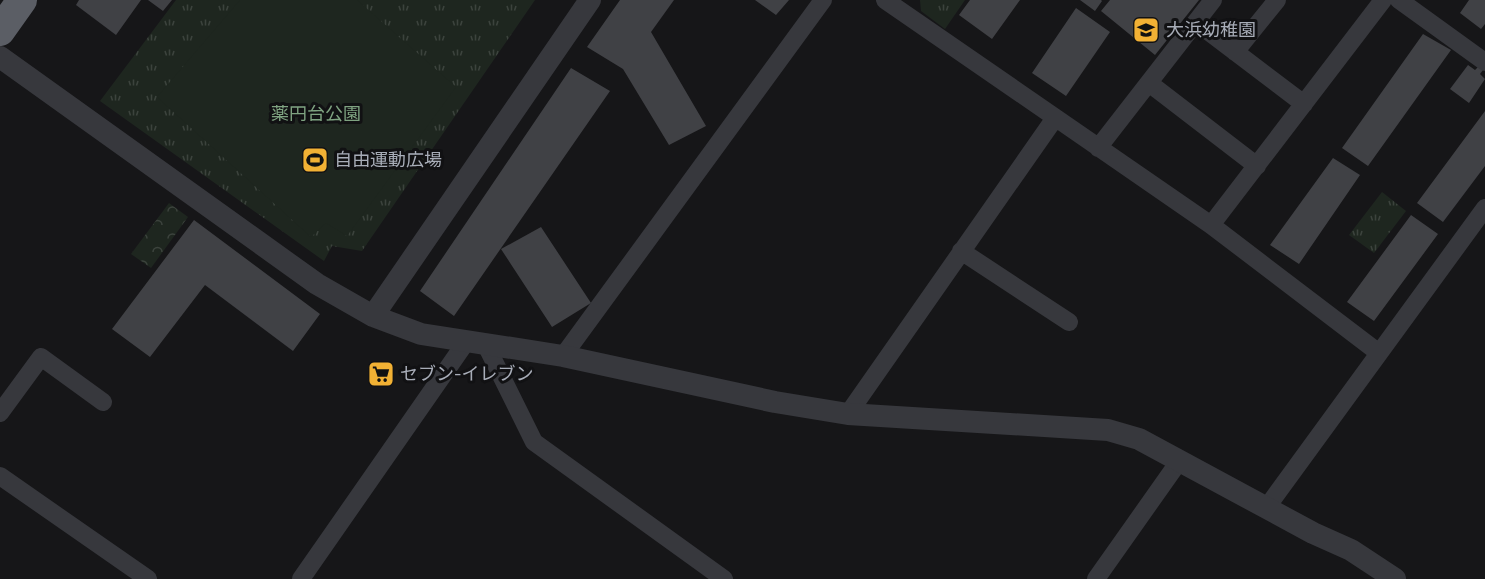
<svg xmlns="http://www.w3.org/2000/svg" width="1485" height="579" font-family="Figtree,'Noto Sans JP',sans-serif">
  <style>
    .forest { fill: url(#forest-crowns) }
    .park { fill: url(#park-tufts) }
    .garden { fill: #1e261f }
    .building { fill: #404145 }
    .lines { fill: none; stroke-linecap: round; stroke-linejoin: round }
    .minor { stroke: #37383d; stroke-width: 18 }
    .tertiary { stroke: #37383d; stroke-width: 22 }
    .trunk { stroke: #5b5e65; stroke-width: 30 }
    .labels { text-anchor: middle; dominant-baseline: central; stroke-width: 6; stroke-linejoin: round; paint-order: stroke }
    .poi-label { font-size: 18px; fill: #a8adb8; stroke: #111113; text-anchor: start }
    .park-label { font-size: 18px; fill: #7fa381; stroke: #111113 }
  </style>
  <defs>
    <pattern id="forest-crowns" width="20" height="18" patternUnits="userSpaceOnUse" patternTransform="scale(1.5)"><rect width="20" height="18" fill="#1e261f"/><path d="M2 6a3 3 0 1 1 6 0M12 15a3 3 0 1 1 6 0" fill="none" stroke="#3c433d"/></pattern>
    <pattern id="park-tufts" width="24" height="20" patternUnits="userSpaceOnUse" patternTransform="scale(1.5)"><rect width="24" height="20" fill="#1e261f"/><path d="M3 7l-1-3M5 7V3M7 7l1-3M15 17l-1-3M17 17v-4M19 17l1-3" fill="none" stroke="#3c433d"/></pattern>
  </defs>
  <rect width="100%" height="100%" fill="#161618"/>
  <path class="forest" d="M169 203 188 217 151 268 131 254Z"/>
  <path class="park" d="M176 0H535L362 251 332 246 324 261 100 101Z
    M920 0H965L945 29 921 11Z
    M1382 192 1406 211 1374 253 1349 235Z"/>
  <path class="garden" d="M240 0H357L456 87 347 236 326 223 311 237 157 97Z"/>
  <path class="building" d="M79 0H141L116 35 76 5Z
    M148 0H172L163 11Z
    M620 0H674L651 32 706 126 669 145 623 69 587 47Z
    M755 0H789L776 15Z
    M970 0H1020L992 39 959 15Z
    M1080 0H1101L1102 1 1095 11Z
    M1110 0H1199L1155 55 1101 11Z
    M1469 0H1485V24L1481 29 1460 13Z
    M1076 8 1110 32 1066 96 1032 73Z
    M1423 34 1451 50 1368 166 1342 148Z
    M1468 65 1475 70 1478 67 1483 70 1480 74 1485 79 1469 103 1450 89Z
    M571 68 610 91 454 316 420 291Z
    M1485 111V166L1443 222 1417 203Z
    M1333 158 1360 175 1299 264 1270 245Z
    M1411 215 1438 234 1374 321 1347 302Z
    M194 220 320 314 293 351 205 285 150 357 112 329Z
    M541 227 591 303 552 327 501 249Z"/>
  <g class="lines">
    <path class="minor" d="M885 0 1211 225 1379 353
      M1399 0 1485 62
      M1196 22 1304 104
      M1235 52 1277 0
      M1149 83 1257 166
      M1098 148 1213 0
      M1211 225 1383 0
      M961 251 1069 322
      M486 345 534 442 724 579
      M563 356 823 0
      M0 413 41 357 103 402
      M848 414 1055 118
      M0 476 148 579
      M1267 507 1485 208
      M301 579 466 342
      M1096 579 1180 460"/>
    <path class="tertiary" d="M0 57 317 284 373 316 421 334 563 356 775 402 848 414 1108 430 1139 439 1313 533 1351 550 1395 579
      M373 316 590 0"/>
    <path class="trunk" d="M0 31 22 0"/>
  </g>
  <defs>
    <symbol id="school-square" viewBox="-11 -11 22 22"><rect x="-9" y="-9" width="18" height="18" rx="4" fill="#f2b134" stroke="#111113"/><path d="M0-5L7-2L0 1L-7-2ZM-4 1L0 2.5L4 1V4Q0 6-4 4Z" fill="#111"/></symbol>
    <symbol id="stadium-square" viewBox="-11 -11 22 22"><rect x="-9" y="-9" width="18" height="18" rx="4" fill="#f2b134" stroke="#111113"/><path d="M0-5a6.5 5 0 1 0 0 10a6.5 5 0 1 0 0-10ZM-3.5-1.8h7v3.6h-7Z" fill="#111"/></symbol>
    <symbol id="supermarket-square" viewBox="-11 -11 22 22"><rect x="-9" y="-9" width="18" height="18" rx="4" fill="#f2b134" stroke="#111113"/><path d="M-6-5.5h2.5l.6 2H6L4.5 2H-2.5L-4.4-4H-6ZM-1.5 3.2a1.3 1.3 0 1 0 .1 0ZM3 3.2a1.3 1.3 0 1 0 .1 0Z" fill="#111"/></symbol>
  </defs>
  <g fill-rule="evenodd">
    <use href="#school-square" x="1131" y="15" width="30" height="30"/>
    <use href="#stadium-square" x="300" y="145" width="30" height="30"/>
    <use href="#supermarket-square" x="366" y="359" width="30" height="30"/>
  </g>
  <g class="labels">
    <g class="poi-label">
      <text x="1166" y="30">大浜幼稚園</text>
      <text x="334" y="160">自由運動広場</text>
      <text x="400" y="374">セブン-イレブン</text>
    </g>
    <g class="park-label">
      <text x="316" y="114">薬円台公園</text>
    </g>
  </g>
</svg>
